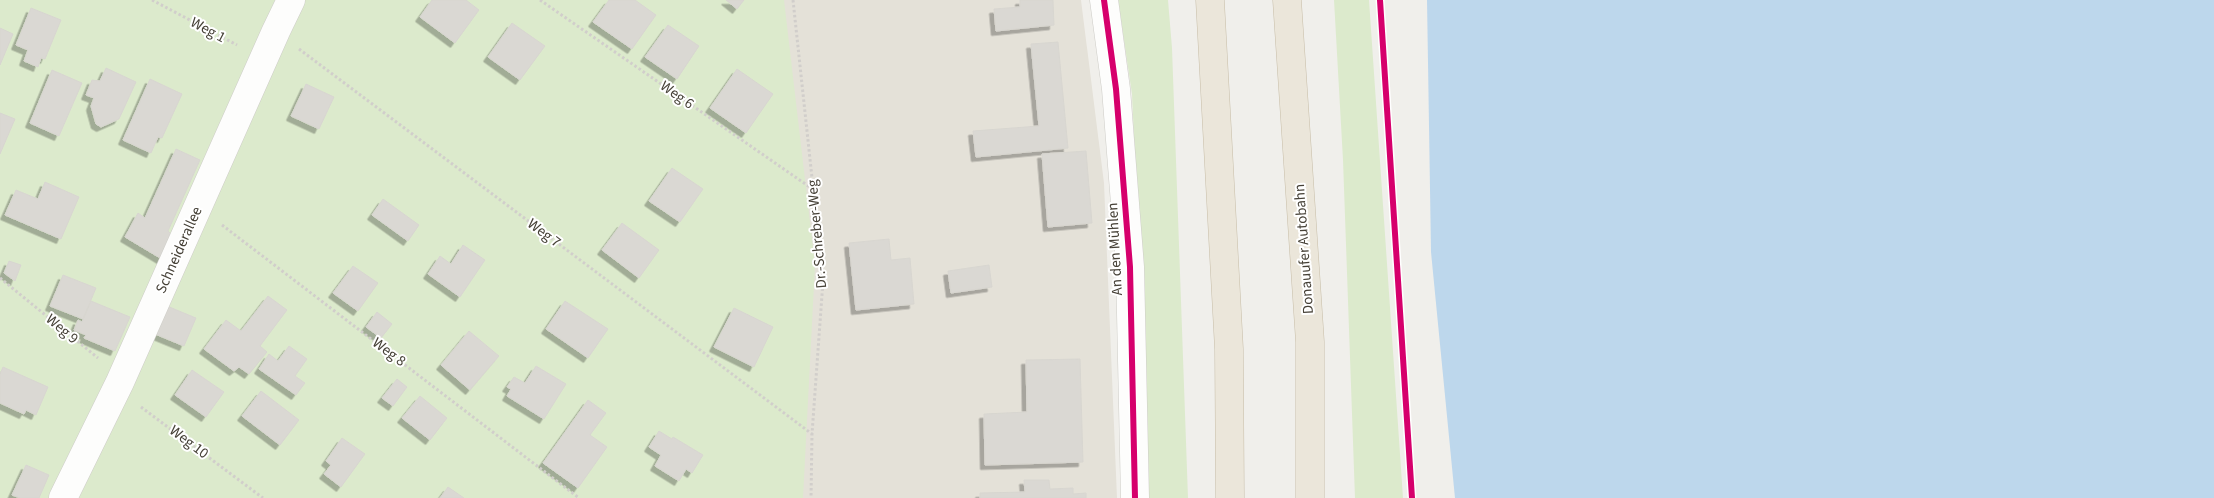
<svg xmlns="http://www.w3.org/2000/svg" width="2214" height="498" font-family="'Source Sans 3',sans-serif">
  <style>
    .residential { fill: #e4e1d8 }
    .green { fill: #dceacc }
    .water { fill: #bdd7ec }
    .building { fill: #dad8d3; stroke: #d8d6d0; filter: url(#shadow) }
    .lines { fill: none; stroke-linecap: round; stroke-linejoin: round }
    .minor-casing { stroke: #cecdc8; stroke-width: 29 }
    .highway-casing { stroke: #c7bda7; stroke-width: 29 }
    .path { stroke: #d1cecb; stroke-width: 3; stroke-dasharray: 2.5 2.5; stroke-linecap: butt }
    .minor { stroke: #fdfdfc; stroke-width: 28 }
    .highway { stroke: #ebe6da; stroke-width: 28 }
    .cycleway-casing { stroke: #fff; stroke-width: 9 }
    .cycleway { stroke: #d6006c; stroke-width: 6 }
    .labels { text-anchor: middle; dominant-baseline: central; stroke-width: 4; stroke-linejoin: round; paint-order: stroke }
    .street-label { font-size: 15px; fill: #464137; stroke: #fff }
  </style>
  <defs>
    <filter id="shadow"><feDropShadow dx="-4.5" dy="4.5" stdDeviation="0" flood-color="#0004"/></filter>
  </defs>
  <rect width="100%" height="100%" fill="#f0efeb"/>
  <path class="residential" d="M0 0H1081L1104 183 1117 498H0Z"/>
  <path class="green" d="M0 0H784L815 265 803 498H0Z
    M1118 0H1168L1172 48 1188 498H1148L1147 421 1132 94Z
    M1334 0H1369L1403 498H1355L1343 160Z"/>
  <path class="water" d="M1427 0H2214V498H1455L1431 252Z"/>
  <path class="building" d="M432 0H466L479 10 455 43 420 17Z
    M609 0H635L656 15 632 49 593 22Z
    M726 0H744L737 9Z
    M1020 0H1053L1054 25 996 31 994 9 1020 7Z
    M31 8 61 20 45 59 41 58 38 67 24 61 28 50 16 45Z
    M512 23 545 46 520 80 488 57Z
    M668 25 699 46 677 79 645 57Z
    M0 28 13 34 0 65Z
    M1058 42 1068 148 976 157 973 131 1039 126 1031 44Z
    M106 68 136 82 119 119 101 127 96 124 91 106 94 98 86 95 92 80 100 81Z
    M737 69 773 94 746 133 710 108Z
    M52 70 82 83 59 136 30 123Z
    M150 79 182 94 162 138 158 137 151 153 123 140Z
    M306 84 334 97 319 129 291 116Z
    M0 113 15 119 0 154Z
    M176 149 200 160 168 231 175 238 165 261 125 237 138 213 145 218Z
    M1086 151 1092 223 1048 227 1042 154Z
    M672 168 703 189 680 222 649 201Z
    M45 182 79 197 61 239 5 215 16 190 38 199Z
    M383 199 419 225 408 241 372 215Z
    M622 223 659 250 639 278 602 250Z
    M889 239 891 260 910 258 914 304 856 310 849 243Z
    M463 245 485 260 460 297 428 274 440 256 451 264Z
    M9 261 21 265 15 281 4 273Z
    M989 265 992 287 951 293 948 271Z
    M353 266 378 283 358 311 333 293Z
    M63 275 96 288 83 319 50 306Z
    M268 296 287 310 260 346 267 352 249 374 239 367 234 371 204 349 226 320 241 331Z
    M91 301 130 317 115 351 84 338 86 335 74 330 78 320 82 322Z
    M565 301 608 329 588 358 546 329Z
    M167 306 196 318 184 346 155 334Z
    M734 308 773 327 754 367 714 347Z
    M377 312 392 324 381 338 366 327Z
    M469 331 499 356 470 390 441 365Z
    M289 346 307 359 295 376 305 383 296 395 259 369 269 354 278 361Z
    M1080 359 1083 462 985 465 984 414 1027 412 1026 360Z
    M536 366 566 384 544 419 507 396 511 389 507 387 514 377 525 383Z
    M3 367 48 387 36 415 26 410 24 414 0 403V374Z
    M192 370 224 392 206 417 175 395Z
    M397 379 407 387 393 406 382 398Z
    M261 391 299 420 280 445 242 416Z
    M420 396 447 418 430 440 402 418Z
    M588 400 606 413 590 435 607 447 578 488 543 463Z
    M659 431 672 439 673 437 703 455 692 473 686 469 679 481 655 466 661 455 649 447Z
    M342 438 365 454 341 487 324 474 331 465 326 461Z
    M26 465 49 475 39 498H20L12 495Z
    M1024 480H1049L1050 489 1073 488V494L1086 493V498H980V493L1025 492Z
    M448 487 464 498H440Z"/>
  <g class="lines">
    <defs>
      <path id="minor" d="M1104 0 1116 89 1130 267 1135 498
        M63 498 120 382 276 31 291 0"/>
      <path id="highway" d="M1210 0 1229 349 1230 498
        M1287 0 1310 342V498"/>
    </defs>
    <use href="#minor" class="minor-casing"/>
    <use href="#highway" class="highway-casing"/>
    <path class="path" d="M152 0 237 45
      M540 0 814 190
      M793 0 823 281 812 434 811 498
      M299 49 812 434
      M222 225 579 498
      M0 278 98 358
      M141 407 263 498"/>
    <use href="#minor" class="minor"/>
    <use href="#highway" class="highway"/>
    <defs>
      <path id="cycleway" d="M1104 0 1116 89 1130 267 1135 498
        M1380 0 1412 498"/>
    </defs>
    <use href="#cycleway" class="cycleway-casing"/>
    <use href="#cycleway" class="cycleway"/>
  </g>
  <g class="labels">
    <g class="street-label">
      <text transform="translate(208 30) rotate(28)">Weg 1</text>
      <text transform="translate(677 95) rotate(35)">Weg 6</text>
      <text transform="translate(544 233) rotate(37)">Weg 7</text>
      <text transform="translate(817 234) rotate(-95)">Dr.-Schreber-Weg</text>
      <text transform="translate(1115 249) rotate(-93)">An den Mühlen</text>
      <text transform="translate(1304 249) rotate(-94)">Donauufer Autobahn</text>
      <text transform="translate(179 250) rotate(-66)">Schneiderallee</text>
      <text transform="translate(62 329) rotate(40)">Weg 9</text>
      <text transform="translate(389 352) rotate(37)">Weg 8</text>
      <text transform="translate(189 442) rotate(37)">Weg 10</text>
    </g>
  </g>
</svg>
